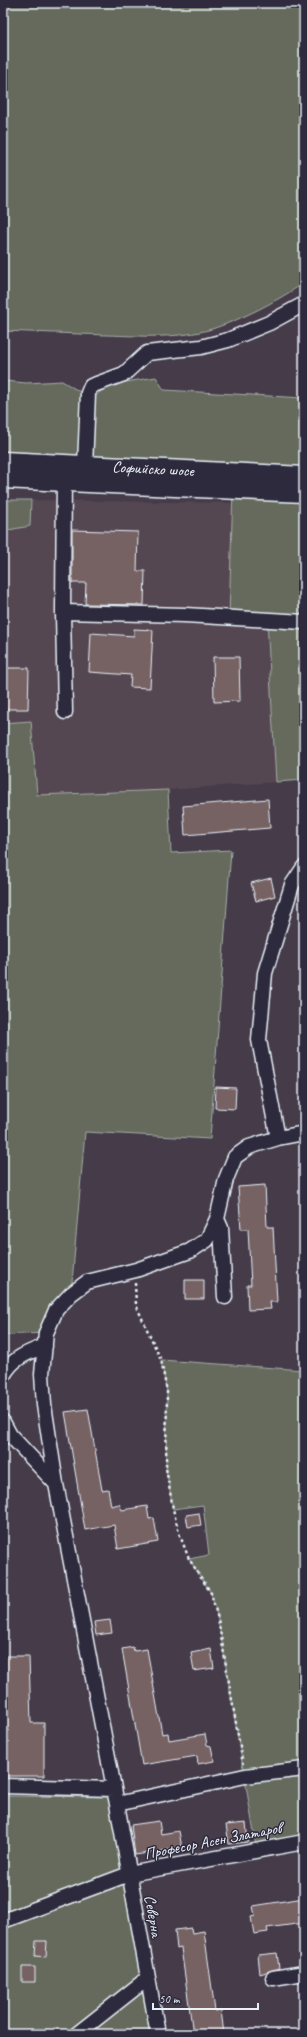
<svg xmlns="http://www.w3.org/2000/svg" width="307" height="2037" font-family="Caveat,sans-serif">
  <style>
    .built { fill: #544751 }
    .green { fill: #656b5d; stroke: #a6aeaa }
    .building { fill: #776264; stroke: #e8f1f8 }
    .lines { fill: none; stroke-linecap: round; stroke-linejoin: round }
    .minor-casing { stroke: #e8f1f8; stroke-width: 17 }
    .major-casing { stroke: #e8f1f8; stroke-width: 21 }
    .path { stroke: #e8f1f8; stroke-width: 2.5; stroke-dasharray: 3 3; stroke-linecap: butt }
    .minor { stroke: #2f2a3d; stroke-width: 14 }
    .major { stroke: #2f2a3d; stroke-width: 18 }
    .labels { text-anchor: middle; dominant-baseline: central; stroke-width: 3; stroke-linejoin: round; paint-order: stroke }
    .street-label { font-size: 16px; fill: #e8f1f8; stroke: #2f2a3d }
  </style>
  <rect width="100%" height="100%" fill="#453b49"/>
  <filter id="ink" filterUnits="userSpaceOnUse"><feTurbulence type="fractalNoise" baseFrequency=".025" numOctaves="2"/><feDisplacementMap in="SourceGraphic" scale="8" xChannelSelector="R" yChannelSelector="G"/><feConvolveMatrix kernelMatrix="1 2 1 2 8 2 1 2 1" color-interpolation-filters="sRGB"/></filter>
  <g filter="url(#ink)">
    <path class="built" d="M31 500 233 503 229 617 267 620 276 782 168 790 37 795 31 721 3 723V531L30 526Z"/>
    <path class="green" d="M3 3H304V283C275 302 245 318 212 329 178 339 141 336 106 335 72 334 37 332 3 331Z
      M3 375 5 381 26 383 62 381 92 399 108 385 156 377 164 390 304 398V476L3 461Z
      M233 490 304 493V780L276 782 267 620 229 617Z
      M3 500H31L30 526 3 531Z
      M31 721 37 795 168 790 171 853 231 850 210 1139 85 1132 71 1294 46 1333 3 1335V723Z
      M161 1360 304 1370V1842L257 1851 218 1619 211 1593 189 1559 209 1555 203 1505 173 1509 166 1468 167 1392Z
      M3 1796 116 1797 158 2034H3Z"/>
    <path class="building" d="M72 530 138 532 137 571H145L144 605 85 604 86 583H72Z
      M134 629 153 630 150 688 130 687 131 675 89 672 91 633 134 636Z
      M213 657H239L240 701 214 702Z
      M3 668H29L28 709H3Z
      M268 799 270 828 185 835 183 806Z
      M271 878 275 896 256 901 251 883Z
      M216 1087 236 1088 235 1109 215 1108Z
      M265 1185 267 1227H273L277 1302H270L271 1309 248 1310 247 1285H251L248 1229H241L238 1187Z
      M185 1280H204V1299H185Z
      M88 1409 102 1490 108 1489 111 1506 119 1504 122 1510 147 1506 149 1519 154 1518 158 1542 118 1549 114 1525 85 1530 65 1412Z
      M199 1513 201 1525 188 1527 186 1515Z
      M110 1620 112 1633 96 1635 94 1622Z
      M133 1647 134 1651 147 1649 162 1734 168 1733 169 1740 205 1734 207 1745 211 1746 214 1761 198 1764 197 1756 142 1765 122 1649Z
      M211 1649 214 1668 194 1671 191 1653Z
      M3 1656H29L31 1723H44V1776H3Z
      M159 1821 161 1834 179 1831 182 1848 135 1855 131 1825Z
      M246 1823 248 1842 229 1844 226 1825Z
      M304 1898V1923L267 1928 268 1932 254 1934 251 1917 255 1916 253 1906Z
      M191 1928 192 1933 204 1931 215 2011 221 2010 224 2034H193L181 1948 177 1949 175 1930Z
      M36 1941H47L46 1957 35 1956Z
      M277 1953 279 1968 260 1974 258 1955Z
      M22 1967H35V1982H22Z"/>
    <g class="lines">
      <defs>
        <path id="minor" d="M85 466 88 393 91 386 124 374 147 353 201 347 228 340 269 323 304 304
          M64 472 63 612 65 712
          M63 612 185 615 304 622
          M278 1138 259 1040 265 973 292 885 304 867
          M217 1219 221 1228 225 1297
          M3 1376C12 1358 27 1353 45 1346
          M3 1422 10 1435 56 1484
          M3 1786 114 1789
          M117 1804 245 1776 304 1769
          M3 1921 129 1874 304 1842
          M273 1978 304 1973
          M77 2034 148 1978
          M158 2034 117 1804 56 1484 44 1405 42 1374 46 1333 56 1310 71 1294 87 1282 136 1270 190 1251 207 1240 217 1219 226 1179 235 1157 249 1147 278 1138 304 1133"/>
        <path id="major" d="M3 461 304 476
          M3 479 304 493"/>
      </defs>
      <use href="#minor" class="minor-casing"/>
      <use href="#major" class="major-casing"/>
      <path class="path" d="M135 1283 136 1305 161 1360 167 1392 166 1468 173 1509 179 1533 189 1559 211 1593 218 1619 243 1764"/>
      <use href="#minor" class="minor"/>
      <use href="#major" class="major"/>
    </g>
  </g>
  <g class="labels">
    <g class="street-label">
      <text transform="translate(153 469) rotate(3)">Софийско шосе</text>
      <text transform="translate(213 1841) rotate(-11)">Професор Асен Златаров</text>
      <text transform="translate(153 1916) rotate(80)">Северна</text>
    </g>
  </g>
  <rect width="307" height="2037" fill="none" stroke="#2f2a3d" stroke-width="16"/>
  <rect x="8" y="8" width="291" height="2021" fill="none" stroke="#e8f1f8" stroke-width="1.5" filter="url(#ink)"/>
  <path d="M153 2003v6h105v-6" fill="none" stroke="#e8f1f8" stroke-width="2"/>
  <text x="159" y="2003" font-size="12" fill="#e8f1f8" stroke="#2f2a3d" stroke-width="3" paint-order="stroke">50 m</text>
</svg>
